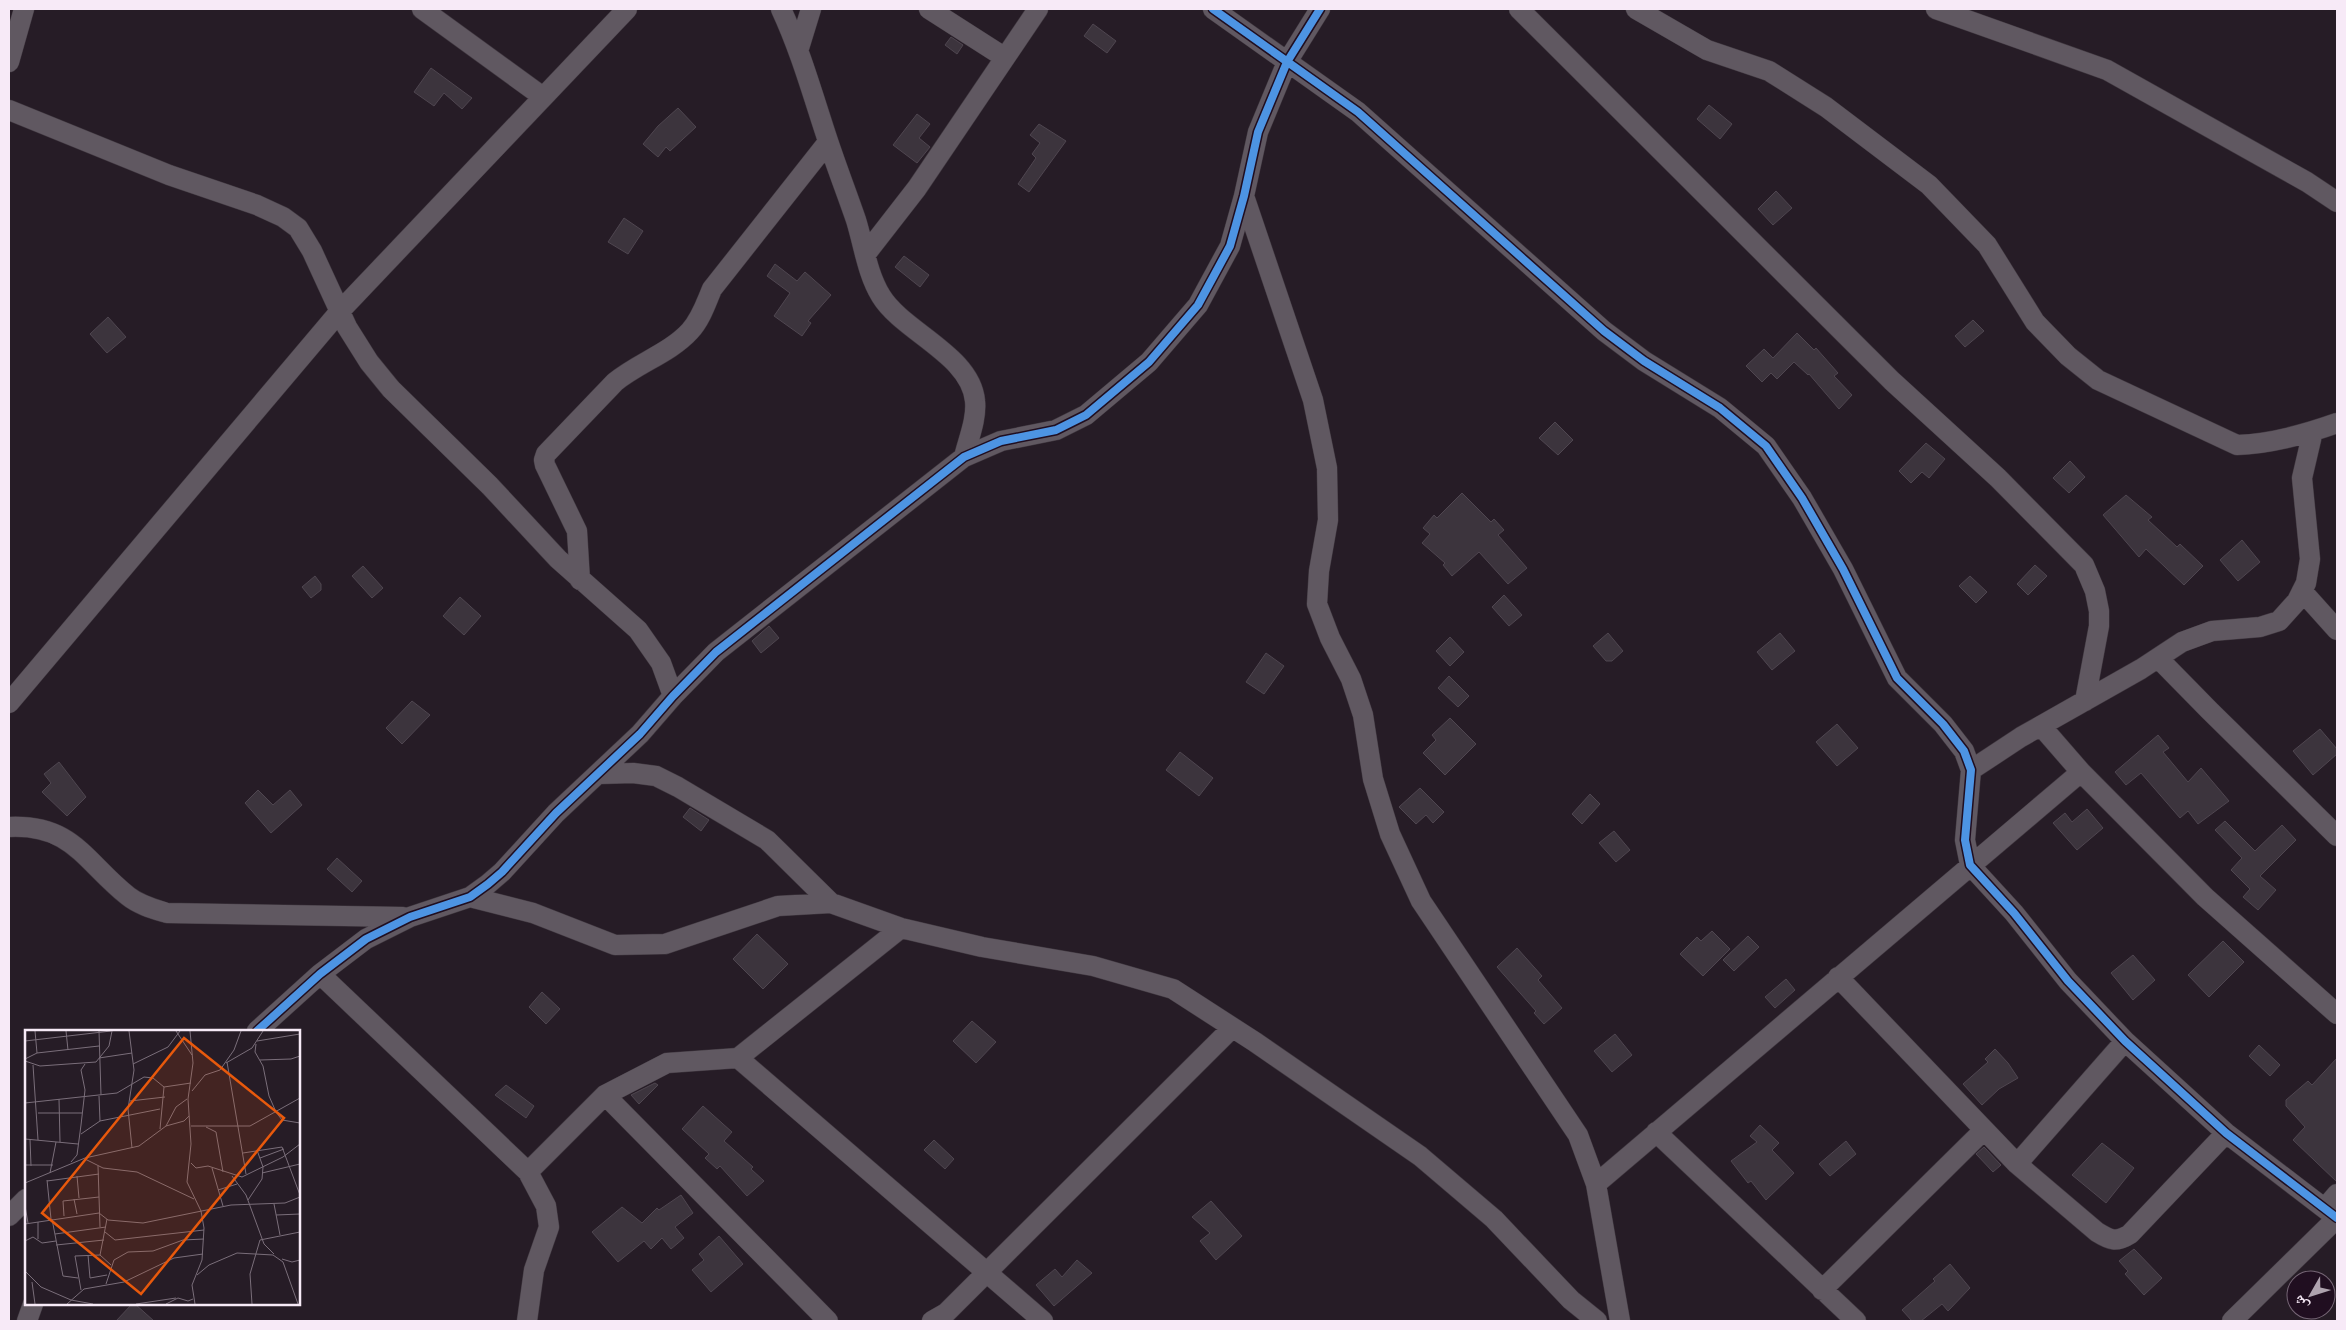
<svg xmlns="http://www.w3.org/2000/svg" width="2346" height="1330" font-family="Montserrat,'Noto Naskh Arabic',sans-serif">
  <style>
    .building { fill: #3c343d; stroke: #4f4650 }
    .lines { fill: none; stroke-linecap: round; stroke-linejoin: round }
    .street-casing { stroke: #403840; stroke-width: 21 }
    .street { stroke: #605861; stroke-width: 20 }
    .cycleway-casing { stroke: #200e20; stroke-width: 11 }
    .cycleway { stroke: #4d94e3; stroke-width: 8 }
    .inset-road { fill: none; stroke: #7a6e7a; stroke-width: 1 }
    .view { fill: #e8590c; fill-opacity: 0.15; stroke: #e8590c; stroke-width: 2.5 }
    .inset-edge { fill: none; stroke: #f7eaf7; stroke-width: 2.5 }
  </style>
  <rect width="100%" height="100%" fill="#261c26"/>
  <path class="building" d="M1093 24 1116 41 1107 53 1084 36Z
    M951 37 963 45 957 54 945 45Z
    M431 68 472 98 462 109 444 93 434 106 414 92Z
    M1709 105 1732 124 1720 139 1697 119Z
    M678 108 696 127 670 151 666 147 658 157 643 144 658 126Z
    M917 114 930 124 919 138 930 147 917 163 893 145Z
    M1039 124 1066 141 1029 192 1018 184 1036 158 1032 154 1040 143 1030 135Z
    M1776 191 1792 208 1773 225 1758 209Z
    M624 218 643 231 628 254 608 242Z
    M904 256 929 275 920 287 895 267Z
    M775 264 797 281 805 272 831 295 808 321 811 323 802 336 774 316 790 293 767 276Z
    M108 317 126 337 107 353 90 334Z
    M1973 320 1984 331 1965 347 1955 336Z
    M1797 333 1814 350 1816 348 1838 373 1834 376 1852 395 1839 409 1809 374 1808 375 1794 362 1777 379 1771 373 1762 382 1746 366 1764 349 1773 358Z
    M1555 422 1573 440 1558 455 1539 438Z
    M1926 443 1945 459 1929 478 1922 472 1911 483 1899 471Z
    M2070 461 2085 477 2069 493 2053 478Z
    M1462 493 1491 522 1494 519 1504 530 1498 535 1527 568 1508 584 1479 552 1452 576 1443 565 1445 563 1422 543 1430 534 1423 528 1434 515 1437 518Z
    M2126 495 2152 517 2148 520 2177 547 2180 544 2203 566 2184 585 2146 549 2139 557 2103 515Z
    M2242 540 2260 562 2238 581 2220 560Z
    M2035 565 2047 576 2028 595 2017 584Z
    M363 566 383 588 372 598 352 576Z
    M315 576 321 584V590L311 598 302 587Z
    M1970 576 1987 592 1976 603 1959 586Z
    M1504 595 1522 615 1509 626 1492 607Z
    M460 597 481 616 464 635 443 616Z
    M769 626 779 638 761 653 752 641Z
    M1608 633 1623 651 1612 661H1606L1593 646Z
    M1780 633 1795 651 1772 670 1757 652Z
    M1450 637 1464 652 1450 666 1436 651Z
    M1266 653 1284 666 1264 694 1246 682Z
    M1449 676 1469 696 1458 707 1438 688Z
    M412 701 430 715 402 744 386 728Z
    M1450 718 1476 744 1445 775 1423 753 1436 740 1432 735Z
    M1837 724 1858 748 1837 766 1816 742Z
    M2320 729 2337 749V754L2313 775 2293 751Z
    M2158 735 2169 748 2163 752 2188 782 2201 768 2229 801 2198 824 2188 811 2180 818 2141 773 2126 785 2115 772Z
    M1180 752 1213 778 1199 796 1166 770Z
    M59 762 86 797 67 816 42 792 51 783 44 774Z
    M1420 788 1444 812 1433 823 1426 815 1416 824 1399 807Z
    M258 790 273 805 290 790 302 805 271 833 245 803Z
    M1590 794 1600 804 1582 824 1572 814Z
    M690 808 709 820 701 831 683 817Z
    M2087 809 2103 828 2077 850 2053 823 2065 813 2072 822Z
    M2225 821 2255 851 2282 825 2296 840 2260 876 2276 890 2258 910 2243 897 2250 889 2231 870 2242 858 2215 830Z
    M1614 831 1630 850 1616 862 1599 843Z
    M337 858 362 881 352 892 327 869Z
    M1712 931 1730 949 1703 976 1680 954 1697 937 1701 941Z
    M757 934 788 964 763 989 733 959Z
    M1748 936 1759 947 1734 971 1723 960Z
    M2223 941 2244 962 2209 997 2188 975Z
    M1517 948 1542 976 1538 980 1562 1008 1544 1024 1534 1013 1536 1011 1497 967Z
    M2133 955 2155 980 2133 1000 2111 973Z
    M1786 979 1795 990 1775 1008 1765 997Z
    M542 992 560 1009 546 1024 529 1007Z
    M972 1021 996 1042 976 1063 953 1041Z
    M1615 1034 1632 1055 1612 1072 1594 1051Z
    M2259 1045 2280 1065 2270 1076 2249 1056Z
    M1995 1049 2008 1063 2018 1078 1999 1089 1982 1105 1963 1084 1988 1062 1985 1059Z
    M2337 1058V1182L2293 1140 2305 1127 2286 1106V1100L2308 1081 2312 1085Z
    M655 1083 658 1085 639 1104 631 1095Z
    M506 1085 534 1106 526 1118 495 1095Z
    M703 1106 732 1132 724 1141 753 1167 751 1169 764 1181 747 1196 720 1166 717 1169 705 1158 709 1154 682 1129Z
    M1760 1125 1779 1143 1772 1150 1794 1173 1766 1200 1751 1181 1748 1183 1731 1161 1757 1142 1750 1136Z
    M934 1140 954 1159 945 1169 924 1150Z
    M1846 1141 1856 1154 1830 1176 1819 1164Z
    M2102 1143 2134 1168 2106 1203 2072 1175Z
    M1984 1147 2001 1165 1993 1172 1976 1154Z
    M681 1195 693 1213 675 1227 684 1238 671 1249 662 1238 651 1249 644 1241 618 1262 592 1232 622 1207 642 1223 657 1208 659 1210Z
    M1211 1201 1242 1236 1216 1260 1200 1241 1210 1233 1192 1217Z
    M719 1236 743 1264 711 1292 692 1270 704 1260 699 1254Z
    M2134 1249 2162 1278 2144 1295 2125 1274 2128 1271 2119 1261Z
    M1077 1260 1092 1273 1054 1306 1036 1285 1055 1269 1062 1277Z
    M1950 1264 1970 1288 1948 1311 1942 1304 1921 1321H1912L1902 1310 1935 1281 1933 1279Z
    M132 1304H135L154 1321H116Z"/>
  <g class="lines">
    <defs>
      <path id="street" d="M422 9 543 97
        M781 9C801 52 813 96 828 141 837 168 847 194 856 220 864 246 867 273 881 296 903 332 971 355 975 401 977 419 968 440 964 457
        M929 9 1004 57
        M1213 9 1358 112 1604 331 1644 361 1720 408 1766 446 1802 498 1843 569 1897 678 1943 724 1964 751 1971 770 1965 840 1970 865 2014 913 2068 981 2125 1041 2226 1133 2337 1218
        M1519 9 1892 381 1998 478 2084 565 2095 591 2099 611V626L2085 701
        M1636 9 1707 50 1769 71 1826 107 1929 185 1987 245 2035 322 2068 356 2098 380 2237 445C2271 444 2306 434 2337 423
        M1936 9 2107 70 2307 182 2337 202
        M799 48 811 9
        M9 62 24 9
        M9 110 169 175 257 205 283 217 298 228 312 251 347 327 369 362 391 389 490 486 558 559 638 630 661 663 673 696
        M1244 196 1313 400 1327 468 1328 520 1319 571 1317 604 1330 638 1351 679 1363 715 1373 779 1390 834 1421 901 1578 1135 1596 1184 1620 1321
        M865 255 917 188 1038 9
        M580 580 577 531 545 465 544 460 546 454 615 382C638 363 670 353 690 331 701 319 706 303 712 289L828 142
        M2302 591 2337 630
        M2158 658 2209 710 2337 836
        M9 703 340 311 627 9
        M2041 726 2081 772 2205 897 2337 1014
        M1971 770 2021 737 2141 669 2182 642 2212 631 2260 627 2279 621 2297 601 2306 583 2310 559 2302 478 2313 431
        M599 774 633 773 656 776 678 787 767 840 831 903
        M9 827C73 824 85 862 128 896 139 905 154 909 167 913L403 917
        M470 897 533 913 615 945 665 944 778 906 831 903 901 928 982 947 1093 966 1173 989 1255 1042 1420 1156 1494 1219 1571 1300 1597 1321
        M320 974 528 1172 546 1206 549 1227 534 1270 527 1321
        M1838 977 2017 1164 2097 1232C2110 1240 2116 1243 2130 1234L2226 1133
        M257 1031 320 974 366 939 410 917 470 897 488 884 502 872 556 813 640 734 673 696 716 652 964 457 1001 441 1056 430 1086 415 1149 362 1198 305 1230 246 1244 196 1258 132 1287 62 1320 9
        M738 1058 1043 1321
        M605 1095 828 1321
        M1656 1132 1856 1321
        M2017 1164 2125 1041
        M528 1172 605 1095 667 1063 738 1058 901 928
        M1596 1184 2081 772
        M2325 1208 2337 1194
        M9 1216 26 1199
        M1822 1290 1984 1130
        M27 1321 33 1304
        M932 1321 946 1313 1232 1028
        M2232 1321 2337 1218"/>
    </defs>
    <use href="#street" class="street-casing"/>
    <use href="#street" class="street"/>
    <defs>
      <path id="cycleway" d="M1213 9 1358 112 1604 331 1644 361 1720 408 1766 446 1802 498 1843 569 1897 678 1943 724 1964 751 1971 770 1965 840 1970 865 2014 913 2068 981 2125 1041 2226 1133 2337 1218
        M257 1031 320 974 366 939 410 917 470 897 488 884 502 872 556 813 640 734 673 696 716 652 964 457 1001 441 1056 430 1086 415 1149 362 1198 305 1230 246 1244 196 1258 132 1287 62 1320 9"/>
    </defs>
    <use href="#cycleway" class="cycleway-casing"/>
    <use href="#cycleway" class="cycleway"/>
  </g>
  <g transform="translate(25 1030)">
    <rect width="275" height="275" fill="#261c26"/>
    <path class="inset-road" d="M10 1 12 23M41 1 43 20M74 1 76 65M104 1 109 40 103 79 107 118M151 1 167 25M165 1 168 33 163 69 166 114 162 152 176 181 179 198 177 230 167 255 170 274M0 11 86 1M232 11 275 4M231 14 230 22 238 36 244 66 251 82 257 90 275 93M74 28 107 23M0 29 12 23 74 16M235 30 266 29 275 26M0 31 15 36 71 32 84 16 87 1M202 32 221 144M201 33 227 18 238 1M108 34 143 17 155 1M8 35 13 110M167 61 180 45 195 40 209 20 216 1M74 66 75 91M34 69 35 112M105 71 140 67M0 73 92 63 119 47 128 48 139 57 166 53M13 83H57M141 96 159 91 164 86M166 96H225L275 68M181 97 191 102 198 142M135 99 139 57M56 104 75 91 135 79M0 109 53 114M5 109 6 136M218 123 257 117 275 165M235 128 259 119M60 129 78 138 112 142 169 169M46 132 52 125 56 95 60 60 56 40 60 34M166 133 171 138 183 136 217 147 258 127 275 114M0 135H28M73 136 75 197M187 138 198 176M25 143 31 112M237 143 275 134M52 146 54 168M207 146 221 165 239 214 249 224M22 150 26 189M22 151 74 144M0 153 60 128 114 116 141 96 151 77 162 69M193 160 212 154M49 169 52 184M223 170 237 149 238 137 232 120M249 174 255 205M0 176 3 193M251 185 275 184M39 186 38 171 74 167M27 189 38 246 53 248M13 192V209M0 194 74 183 83 190 118 193 206 175 260 173 275 167M80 202 90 210 179 200M30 204 81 197M0 211 8 207 17 213 31 211M31 215 79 210M63 225 65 248 82 245M75 225 82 189M257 229 267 232 275 230M0 241 16 257 46 270 68 274M172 245 184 235 212 223 248 225 258 232 273 274M7 252 10 274M81 254 89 230 103 222 128 221 158 210 179 209M56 260 50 226 75 225 86 235M42 274 59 259 99 252 149 228 178 224M111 274 151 268M141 274 153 268 163 271 168 269M227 274 225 244 235 210 275 202"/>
    <path class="view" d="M159 8 259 88 116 264 17 183Z"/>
    <rect width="275" height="275" class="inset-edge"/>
  </g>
  <rect width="2346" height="1330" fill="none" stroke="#f7eaf7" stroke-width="20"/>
  <g transform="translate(2311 1295) rotate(231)"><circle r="24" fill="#200e20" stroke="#766676"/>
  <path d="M0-4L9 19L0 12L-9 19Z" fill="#aea2ae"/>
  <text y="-8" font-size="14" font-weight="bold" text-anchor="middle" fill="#f7eaf7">ش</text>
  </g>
</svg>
